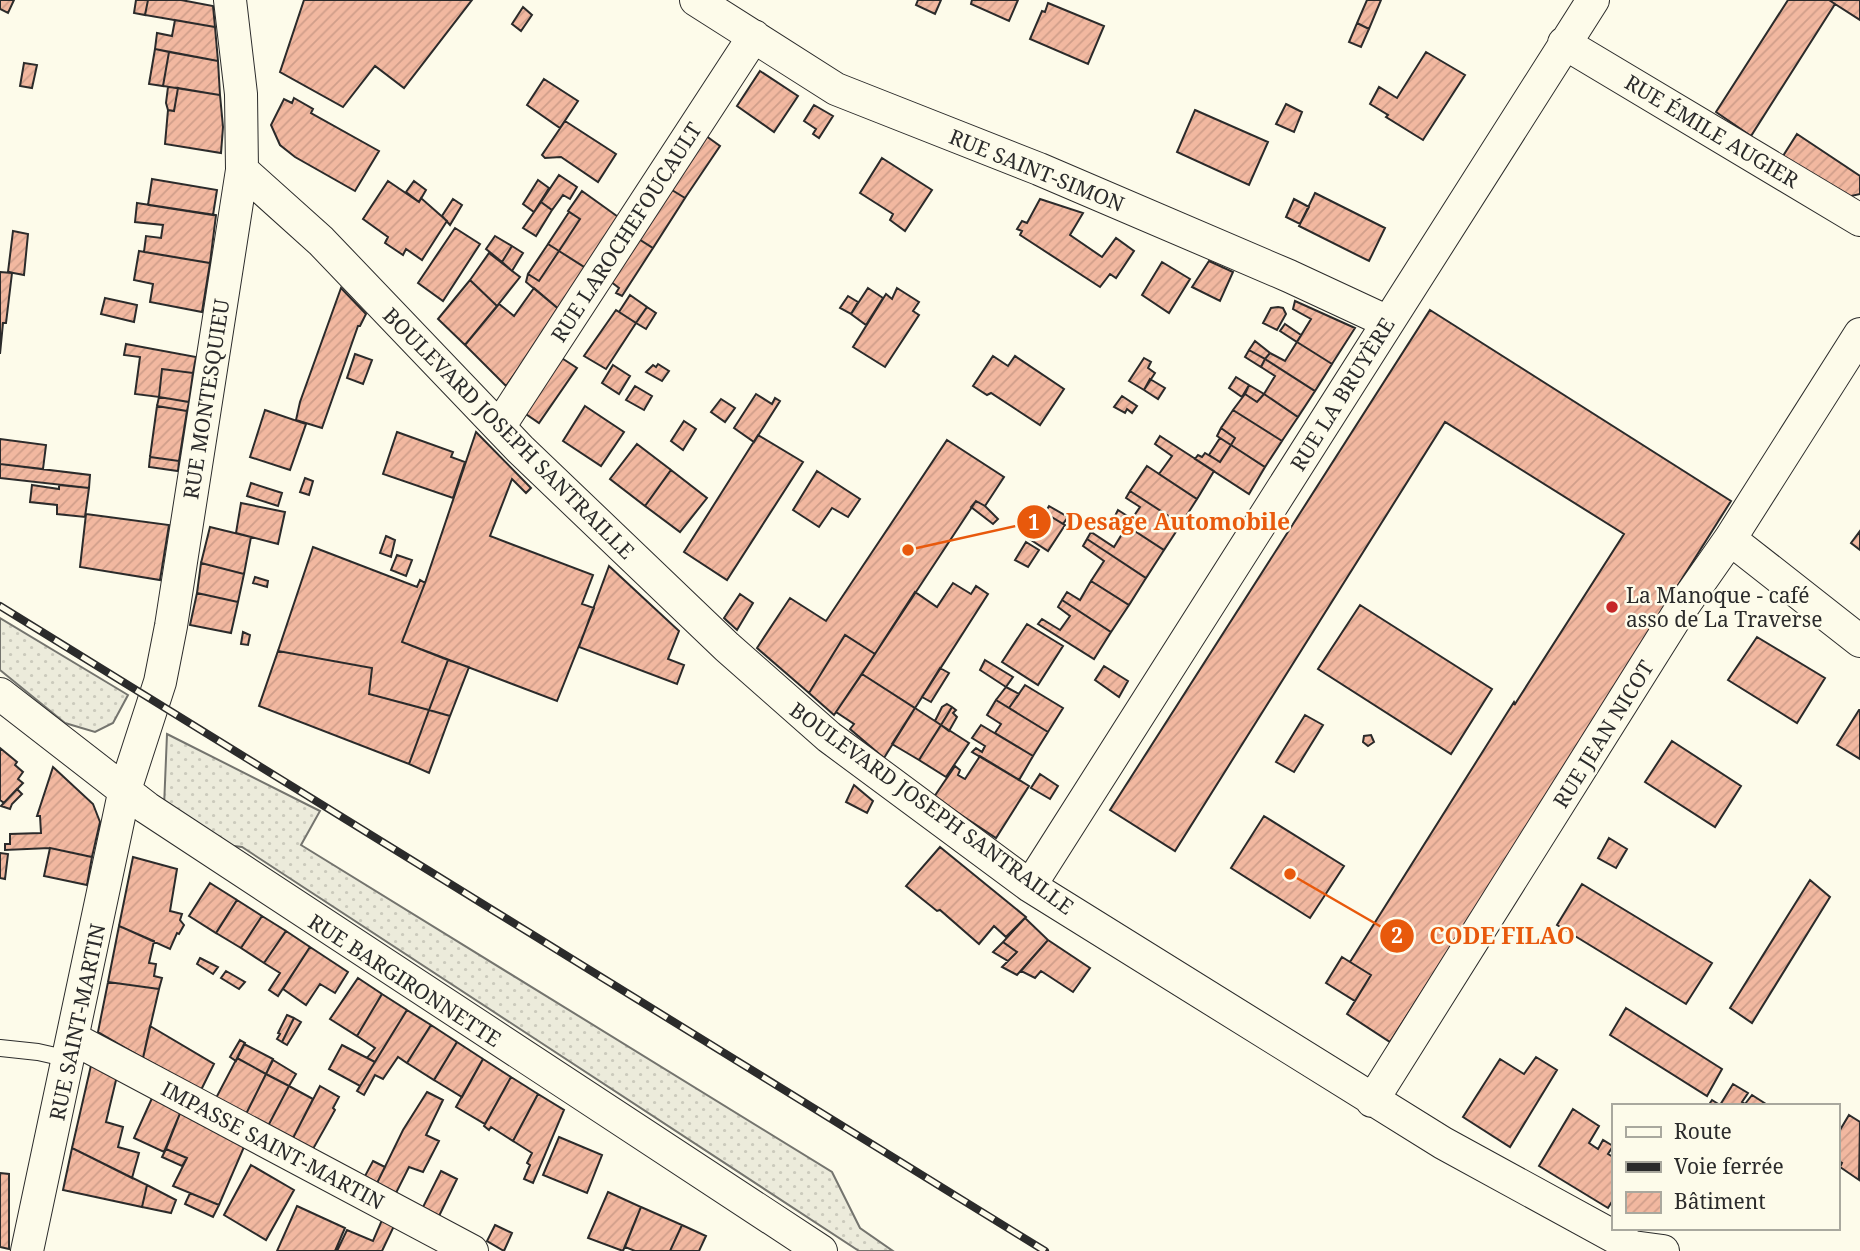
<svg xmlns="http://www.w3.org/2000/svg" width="1860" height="1251" font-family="'Noto Serif',serif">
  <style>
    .grass { fill: url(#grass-dots); stroke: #74746e; stroke-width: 2 }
    .building { fill: url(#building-hatch); stroke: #2b2b2b; stroke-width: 2 }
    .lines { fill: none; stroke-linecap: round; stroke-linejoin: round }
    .lane-casing { stroke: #2b2b2b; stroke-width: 18 }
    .street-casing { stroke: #2b2b2b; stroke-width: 34 }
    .lane { stroke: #fdfbea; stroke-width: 16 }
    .street { stroke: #fdfbea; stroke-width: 32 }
    .rail-casing { stroke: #2b2b2b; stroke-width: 8 }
    .rail { stroke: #fdfbea; stroke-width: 5; stroke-dasharray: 16; stroke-linecap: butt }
    .poi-dot { fill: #c62828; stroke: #fdfbea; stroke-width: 2.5 }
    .labels { text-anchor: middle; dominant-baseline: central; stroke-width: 5; stroke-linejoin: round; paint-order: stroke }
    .street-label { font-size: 21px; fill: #2b2b2b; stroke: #fdfbea }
    .poi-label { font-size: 21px; fill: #2b2b2b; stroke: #fdfbea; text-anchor: start }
    .leader { fill: none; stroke: #e8590c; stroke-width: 2.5 }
    .callout-dot { fill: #e8590c; stroke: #fdfbea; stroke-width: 2.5 }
    .mark-label { font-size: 21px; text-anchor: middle; font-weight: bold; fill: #fff }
    .callout-label { font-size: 23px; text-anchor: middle; font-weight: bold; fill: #e8590c; stroke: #fdfbea; stroke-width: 5; stroke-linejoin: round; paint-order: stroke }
  </style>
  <defs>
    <pattern id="grass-dots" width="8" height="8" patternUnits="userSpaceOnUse" patternTransform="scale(1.75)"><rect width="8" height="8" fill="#ecebdb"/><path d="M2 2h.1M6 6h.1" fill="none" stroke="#cbcabc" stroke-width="1.8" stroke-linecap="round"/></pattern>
    <pattern id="building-hatch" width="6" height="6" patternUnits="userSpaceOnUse" patternTransform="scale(1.75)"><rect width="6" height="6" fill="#f2b8a0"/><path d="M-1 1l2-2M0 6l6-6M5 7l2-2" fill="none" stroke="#d09e8a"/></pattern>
  </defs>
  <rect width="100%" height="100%" fill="#fdfbea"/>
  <path class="grass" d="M0 618 128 695 113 723 95 732 65 723 0 670Z
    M167 734 320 811 301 845 832 1172 860 1228 893 1251H859L242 847 217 844 164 807Z"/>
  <path class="building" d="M0 0H14L8 13 0 9Z
    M136 0H148L145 15 134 13Z
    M148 0H181L213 6 215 27 145 15Z
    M304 0H472L404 88 375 66 343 107 280 72Z
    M918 0H941L935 14 916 5Z
    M972 0H1018L1009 21 971 4Z
    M1367 0H1381L1369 29 1357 23Z
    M1788 0H1829L1835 4 1751 136 1716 112Z
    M1829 0H1860V20L1835 4Z
    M1048 3 1104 26 1088 64 1030 39 1042 11 1045 12Z
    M523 7 532 15 521 31 512 24Z
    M175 20 215 27 218 61 155 49 157 33 172 36Z
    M1357 23 1369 29 1361 47 1349 42Z
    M155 49 169 52 163 86 149 84Z
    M169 52 218 61 220 95 163 86Z
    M1426 52 1465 75 1423 140 1386 117 1388 115 1370 104 1379 87 1397 98Z
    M24 63 37 65 32 88 20 86Z
    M760 71 798 96 774 132 737 106Z
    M544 79 578 101 560 128 527 105Z
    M168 87 178 88 174 111 168 110 166 103Z
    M178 88 220 95 223 127 221 153 165 144 168 110 174 111Z
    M294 98 313 109 311 113 379 151 355 191 295 157 280 145 271 125 284 99 292 103Z
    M1286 104 1302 112 1294 132 1276 124Z
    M814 105 833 116 819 138 813 134 816 129 804 121Z
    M1195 110 1268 142 1249 185 1177 152Z
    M565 121 616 154 598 182 561 157 545 158 542 155Z
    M702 133 720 146 685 198 667 187Z
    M1797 134 1860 176V194L1847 197 1783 156Z
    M882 158 932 190 905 231 890 220 893 214 860 193Z
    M559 175 577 187 570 199 563 195 552 210 541 202Z
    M152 179 217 190 213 215 148 205Z
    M538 180 549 188 534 212 523 204Z
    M388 181 419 202 421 198 447 221 422 260 406 249 403 255 385 243 388 237 363 219Z
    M414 181 426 190 419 202 406 192Z
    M667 187 685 198 653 248 634 236Z
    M582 191 621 219 589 270 559 251 580 219 568 211Z
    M1315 193 1385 228 1369 261 1299 226Z
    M453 199 462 205 450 225 442 216Z
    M1040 199 1083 213 1070 235 1102 257 1116 238 1134 251 1116 278 1110 274 1100 287 1020 235 1022 231 1017 229 1022 221 1027 223Z
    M1294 199 1309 207 1300 224 1286 217Z
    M541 202 552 210 536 236 523 228Z
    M137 203 216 215 210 263 144 252 146 236 161 238 163 225 135 222Z
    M569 212 580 219 559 251 548 244Z
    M455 228 480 244 443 301 418 283Z
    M13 231 28 234 24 275 8 272Z
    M495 236 512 246 502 262 486 249Z
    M634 236 653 248 622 296 616 293 619 288 606 278Z
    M548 244 559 251 539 281 528 274Z
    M512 246 523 253 512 271 502 262Z
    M139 251 210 263 202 312 150 302 153 284 134 280Z
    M559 251 589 270 561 311 526 282 528 274 539 281Z
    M489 253 520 277 497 306 470 280Z
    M1209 261 1233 272 1220 301 1192 287Z
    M1162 262 1190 279 1169 313 1142 295Z
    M0 272 12 273 6 323H3L0 354Z
    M470 280 497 306 465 345 438 319Z
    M341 288 366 314 360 326H358L322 428 296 420 300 402Z
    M534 288 561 311 506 386 465 345 499 304 514 316Z
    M868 288 883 298 866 325 851 314Z
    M897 288 919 302 913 311 919 315 885 367 853 347 886 294 892 299Z
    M630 295 647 307 636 323 619 312Z
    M848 296 858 302 851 314 840 308Z
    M105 298 137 305 134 322 101 314Z
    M1295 301 1355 328 1332 364 1297 342 1311 319 1293 309Z
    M647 307 656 313 646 329 636 323Z
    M1278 307 1283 308 1286 314 1277 330 1263 323 1271 308Z
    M616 310 636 323 606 369 584 356Z
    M1430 310 1731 501 1578 744 1580 745 1390 1042 1347 1014 1371 975 1350 962 1514 702 1515 704 1624 534 1445 422 1175 851 1110 810Z
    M1285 324 1301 335 1297 342 1280 331Z
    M1255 341 1270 353 1265 359 1249 350Z
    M1297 342 1332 364 1315 391 1265 359 1270 353 1285 361Z
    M126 344 196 357 193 373 162 369 159 397 135 394 140 357 124 355Z
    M1249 350 1265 359 1261 367 1245 357Z
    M355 354 372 360 363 384 347 378Z
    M557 355 577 368 539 423 520 410Z
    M993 356 1008 366 1015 356 1064 389 1040 425 991 393 987 395 973 386Z
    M1144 358 1151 362 1148 368 1155 373 1144 390 1129 381Z
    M1265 359 1315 391 1298 417 1264 394 1275 376 1261 367Z
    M658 364 669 371 662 381 646 372 653 365 656 367Z
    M613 365 630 376 619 394 602 383Z
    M162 369 193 373 189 402 159 397Z
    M1236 377 1249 385 1242 397 1229 388Z
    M1150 379 1165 388 1158 399 1144 390Z
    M1249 385 1264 394 1257 402 1245 394Z
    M635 386 652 396 644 410 626 400Z
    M756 394 772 404 775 398 780 401 754 442 734 428Z
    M1245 394 1257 402 1264 394 1298 417 1282 441 1233 410Z
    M1122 396 1137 406 1132 413 1127 409 1125 413 1114 407Z
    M159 397 189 402 187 411 157 406Z
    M721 399 735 408 725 422 711 412Z
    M157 406 187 411 179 461 150 457Z
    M585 406 624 432 601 466 563 441Z
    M265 410 306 424 290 470 250 457Z
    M1233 410 1282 441 1265 467 1231 445 1235 438 1221 428Z
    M684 421 696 429 683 450 671 441Z
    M1221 428 1235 438 1231 445 1217 436Z
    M397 432 453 452 451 457 465 462 453 498 383 474Z
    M476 432 531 488 526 493 512 479 490 536 593 575 582 604 594 608 557 701 402 642 425 583Z
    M758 435 803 462 727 580 684 552Z
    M1160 436 1214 471 1197 499 1159 474 1172 456 1155 444Z
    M1220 438 1231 445 1220 462 1209 455Z
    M0 439 46 445 43 469 0 464Z
    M947 440 1004 477 985 506 976 501 875 654 845 635 809 693 757 648 790 598 826 621Z
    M637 444 671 470 645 506 610 479Z
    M1231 445 1265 467 1249 494 1195 459 1198 455 1202 457 1205 453 1220 462Z
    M150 457 179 461 178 471 149 467Z
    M0 464 90 475 89 488 0 478Z
    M1147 466 1197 499 1181 524 1130 491Z
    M671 470 707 498 680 532 645 506Z
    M817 471 860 499 848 517 832 508 819 527 793 510Z
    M305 478 313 481 309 495 300 492Z
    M251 483 282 493 278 506 247 496Z
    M32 485 59 489V485L89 488 85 517 57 514V505L30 502Z
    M1130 491 1181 524 1164 550 1127 526 1140 507 1126 498Z
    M976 501 985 506 998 519 993 524 971 507Z
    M241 503 285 512 278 544 236 533Z
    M1049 506 1068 517 1063 524 1045 513Z
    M1118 510 1132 519 1127 526 1114 518Z
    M1045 513 1065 525 1048 551 1028 538Z
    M86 514 169 525 160 580 80 567Z
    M1127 526 1164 550 1146 578 1087 539 1091 532 1114 547Z
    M210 527 251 537 244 574 201 563Z
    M1860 531V550L1851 543Z
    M386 536 395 540 391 557 380 553Z
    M1087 539 1146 578 1129 605 1091 581 1104 561 1083 546Z
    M1026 542 1039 550 1028 567 1015 560Z
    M313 547 417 587 420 580 425 583 402 642 448 660 429 710 369 694 372 668 278 651Z
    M397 555 412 560 406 576 391 570Z
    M201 563 244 574 238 602 197 593Z
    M609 566 679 631 668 659 684 665 677 684 579 647Z
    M255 577 268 581 267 587 253 583Z
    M1091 581 1129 605 1111 632 1062 600 1067 592 1080 600Z
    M953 583 971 594 976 586 988 594 915 708 862 674 915 592 937 607Z
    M197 593 238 602 231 633 190 625Z
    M740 594 753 603 737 630 724 618Z
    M1062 600 1111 632 1094 659 1038 624 1042 619 1060 630 1070 616 1058 607Z
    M1360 605 1492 689 1451 754 1318 669Z
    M1027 624 1063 646 1038 685 1002 662Z
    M243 632 250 635 248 645 241 644Z
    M845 635 875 654 834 715 809 693Z
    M1757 637 1825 678 1797 723 1728 680Z
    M278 651 372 668 369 694 429 710 409 764 259 706Z
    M448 660 469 667 450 716 429 710Z
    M985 660 1013 677 1006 687 980 670Z
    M1104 666 1128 681 1119 697 1095 680Z
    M940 668 949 673 931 702 922 697Z
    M862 674 915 708 884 758 850 729 854 724 836 712Z
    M1025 685 1063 708 1048 732 1009 708Z
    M1006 687 1019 694 1009 708 996 700Z
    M996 700 1048 732 1033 756 995 733 1001 724 987 715Z
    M947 704 952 707 941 725 935 721 942 707Z
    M952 707 956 710 953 713 957 717 949 731 941 725Z
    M915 708 941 725 919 760 892 744Z
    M429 710 450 716 429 773 409 764Z
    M1859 710H1860V759L1837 745Z
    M1305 715 1323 725 1294 772 1276 762Z
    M941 725 969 743 946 777 919 760Z
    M981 725 1033 756 1019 780 972 752 976 748 982 752 985 746 972 738Z
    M1371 735 1374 742 1368 746 1363 742 1364 736Z
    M1672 741 1741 786 1715 827 1645 782Z
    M0 748 17 762 15 765 23 772 18 779 23 783 4 803 0 800Z
    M980 756 1029 786 996 838 934 797 955 766 960 770 958 775 965 779Z
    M53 767 93 804 100 822 92 857 50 848 5 850V844H10V834L41 833 40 816H37Z
    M1040 774 1058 786 1050 799 1031 788Z
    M854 785 873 801 867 813 846 802Z
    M17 789 22 794 12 804 10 809 1 806Z
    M1264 816 1344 866 1310 918 1231 868Z
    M1609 838 1627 849 1616 868 1598 858Z
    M940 847 1026 917 1006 937 994 926 979 944 940 910 937 911 906 886Z
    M50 848 92 857 87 885 44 876Z
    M0 853 8 854 5 879 0 878Z
    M133 857 177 869 170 911 182 914 180 920 184 925 179 934 177 933 170 949 119 926Z
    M1810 880 1830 897 1752 1023 1730 1008Z
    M210 883 237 900 216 933 189 916Z
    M1582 884 1712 963 1686 1004 1557 925Z
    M237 900 262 916 241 948 216 933Z
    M262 916 286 931 264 963 241 948Z
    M1025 918 1048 940 1017 975 1002 967 1017 952 1003 942Z
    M119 926 154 941 149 963 156 964 154 976 162 978 159 989 108 982Z
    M286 931 310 947 278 996 269 990 280 973 264 963Z
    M1048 940 1090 968 1073 992 1041 971 1035 978 1021 971Z
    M1003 942 1017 952 1008 961 993 952Z
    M310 947 348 972 335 993 320 984 306 1005 283 989Z
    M1342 957 1371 975 1355 1001 1326 983Z
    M200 958 218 967 213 974 197 964Z
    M226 971 245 982 239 989 221 978Z
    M358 978 382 994 357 1036 330 1019Z
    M108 982 159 989 143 1058 98 1032Z
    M382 994 407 1010 375 1062 367 1058 375 1048 357 1036Z
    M1626 1008 1722 1069 1707 1096 1610 1035Z
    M407 1010 431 1025 407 1063 398 1057 383 1079 375 1075 364 1095 357 1091Z
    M287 1015 294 1018 282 1042 277 1039 280 1034 278 1033Z
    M294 1018 301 1022 287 1045 282 1042Z
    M431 1025 457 1042 434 1080 407 1063Z
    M150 1026 214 1064 201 1090 143 1058Z
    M240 1040 245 1043 236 1061 230 1057Z
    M457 1042 483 1059 462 1097 434 1080Z
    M244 1044 273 1059 266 1074 237 1058Z
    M342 1045 375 1062 360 1086 329 1069Z
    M1536 1057 1557 1070 1510 1147 1463 1117 1500 1059 1524 1074Z
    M237 1058 266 1074 246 1114 216 1098Z
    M483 1059 511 1077 485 1124 456 1107Z
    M273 1060 296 1074 289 1086 266 1074Z
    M92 1061 117 1076 106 1122 123 1127 118 1147 139 1153 132 1178 72 1148Z
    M266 1074 289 1086 268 1126 246 1114Z
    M511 1077 538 1094 513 1141 491 1127 489 1130 484 1126Z
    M1733 1084 1748 1093 1742 1102 1745 1104 1752 1095 1769 1106H1708L1712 1100 1720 1105Z
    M289 1086 313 1099 293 1138 268 1126Z
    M320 1086 339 1097 333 1108 335 1110 313 1149 293 1138Z
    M427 1092 443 1100 426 1135 439 1141 423 1172 409 1167 396 1193 377 1183 403 1130Z
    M538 1094 564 1110 533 1183 524 1179 530 1165 527 1163 532 1153 513 1141Z
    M153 1096 181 1111 164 1152 134 1138Z
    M1573 1109 1599 1126 1589 1143 1598 1149 1603 1140 1613 1146 1608 1154 1613 1157V1200L1608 1208 1539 1166Z
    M181 1111 244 1147 219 1205 173 1186 187 1158 166 1149Z
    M1849 1115 1860 1122 1859 1180 1840 1167 1842 1163 1837 1160V1135Z
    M559 1137 602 1155 587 1193 543 1175Z
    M72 1148 147 1185 142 1207 63 1190Z
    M166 1149 187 1158 182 1166 162 1157Z
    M373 1161 385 1167 377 1183 365 1176Z
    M251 1165 294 1190 266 1240 224 1215Z
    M441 1171 457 1179 439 1216 423 1207Z
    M0 1173 9 1174V1249L0 1247Z
    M147 1185 176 1200 171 1213 142 1207Z
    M608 1192 641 1207 623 1251 588 1238Z
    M190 1193 219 1205 213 1217 185 1204Z
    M297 1206 345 1228 335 1251H277Z
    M641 1207 682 1225 670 1251H635L625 1247Z
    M382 1220 394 1226 382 1251H337L347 1230 373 1241Z
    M495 1225 512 1233 504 1251 487 1241Z
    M682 1225 706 1236 699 1251H670Z"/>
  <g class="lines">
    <defs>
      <path id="lane" d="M0 1048 38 1052 69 1059"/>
      <path id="street" d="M696 0 836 89 1039 169 1289 276 1388 322
        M1564 43 1860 220
        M242 170 321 241 520 449 727 647 829 737 1030 886 1443 1143 1633 1247 1663 1251
        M499 427 754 36
        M1730 539 1860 641
        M0 694 147 808 821 1251
        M1030 886 1593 0
        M74 1039 472 1251
        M1372 1101 1679 612 1730 539 1860 334
        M27 1251 124 793 160 682 171 626 242 170 241 94 230 0"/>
    </defs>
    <use href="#lane" class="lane-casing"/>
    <use href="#street" class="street-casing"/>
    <use href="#lane" class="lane"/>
    <use href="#street" class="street"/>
    <defs>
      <path id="rail" d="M0 606 1045 1251"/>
    </defs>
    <use href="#rail" class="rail-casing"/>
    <use href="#rail" class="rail"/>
  </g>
  <circle class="poi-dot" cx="1612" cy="607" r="7"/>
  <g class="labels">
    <g class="street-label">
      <text transform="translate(1712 131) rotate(31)">RUE ÉMILE AUGIER</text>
      <text transform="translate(1037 170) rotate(22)">RUE SAINT-SIMON</text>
      <text transform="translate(626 232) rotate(-57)">RUE LAROCHEFOUCAULT</text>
      <text transform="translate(1342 394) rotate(-58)">RUE LA BRUYÈRE</text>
      <text transform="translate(206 399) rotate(-81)">RUE MONTESQUIEU</text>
      <text transform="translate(509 433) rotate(45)">BOULEVARD JOSEPH SANTRAILLE</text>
      <text transform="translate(1603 734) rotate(-58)">RUE JEAN NICOT</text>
      <text transform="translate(932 808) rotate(36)">BOULEVARD JOSEPH SANTRAILLE</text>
      <text transform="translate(405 980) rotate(33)">RUE BARGIRONNETTE</text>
      <text transform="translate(77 1022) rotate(-78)">RUE SAINT-MARTIN</text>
      <text transform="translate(273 1145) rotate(28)">IMPASSE SAINT-MARTIN</text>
    </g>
    <g class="poi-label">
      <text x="1626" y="595">La Manoque - café<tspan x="1626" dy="24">asso de La Traverse</tspan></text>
    </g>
  </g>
  <path class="leader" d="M908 550L1034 522M1290 874L1397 936"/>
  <g class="callout-dot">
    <circle cx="908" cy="550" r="7"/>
    <circle cx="1290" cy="874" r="7"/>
    <circle cx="1034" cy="522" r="18"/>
    <circle cx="1397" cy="936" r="18"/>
  </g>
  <g class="mark-label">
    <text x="1034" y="530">1</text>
    <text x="1397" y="943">2</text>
  </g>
  <g class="callout-label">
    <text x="1178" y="530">Desage Automobile</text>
    <text x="1502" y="944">CODE FILAO</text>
  </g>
  <rect x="1612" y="1104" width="228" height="126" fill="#fdfbea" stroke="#a9a89e" stroke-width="2"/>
  <rect x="1626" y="1127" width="35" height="10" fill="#fdfbea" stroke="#a9a89e" stroke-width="2"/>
  <text x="1674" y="1139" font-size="21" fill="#2b2b2b">Route</text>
  <rect x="1626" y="1162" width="35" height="10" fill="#2b2b2b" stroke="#a9a89e" stroke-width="2"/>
  <text x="1674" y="1174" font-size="21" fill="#2b2b2b">Voie ferrée</text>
  <rect x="1626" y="1192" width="35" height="21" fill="url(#building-hatch)" stroke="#a9a89e" stroke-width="2"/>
  <text x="1674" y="1209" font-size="21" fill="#2b2b2b">Bâtiment</text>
</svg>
